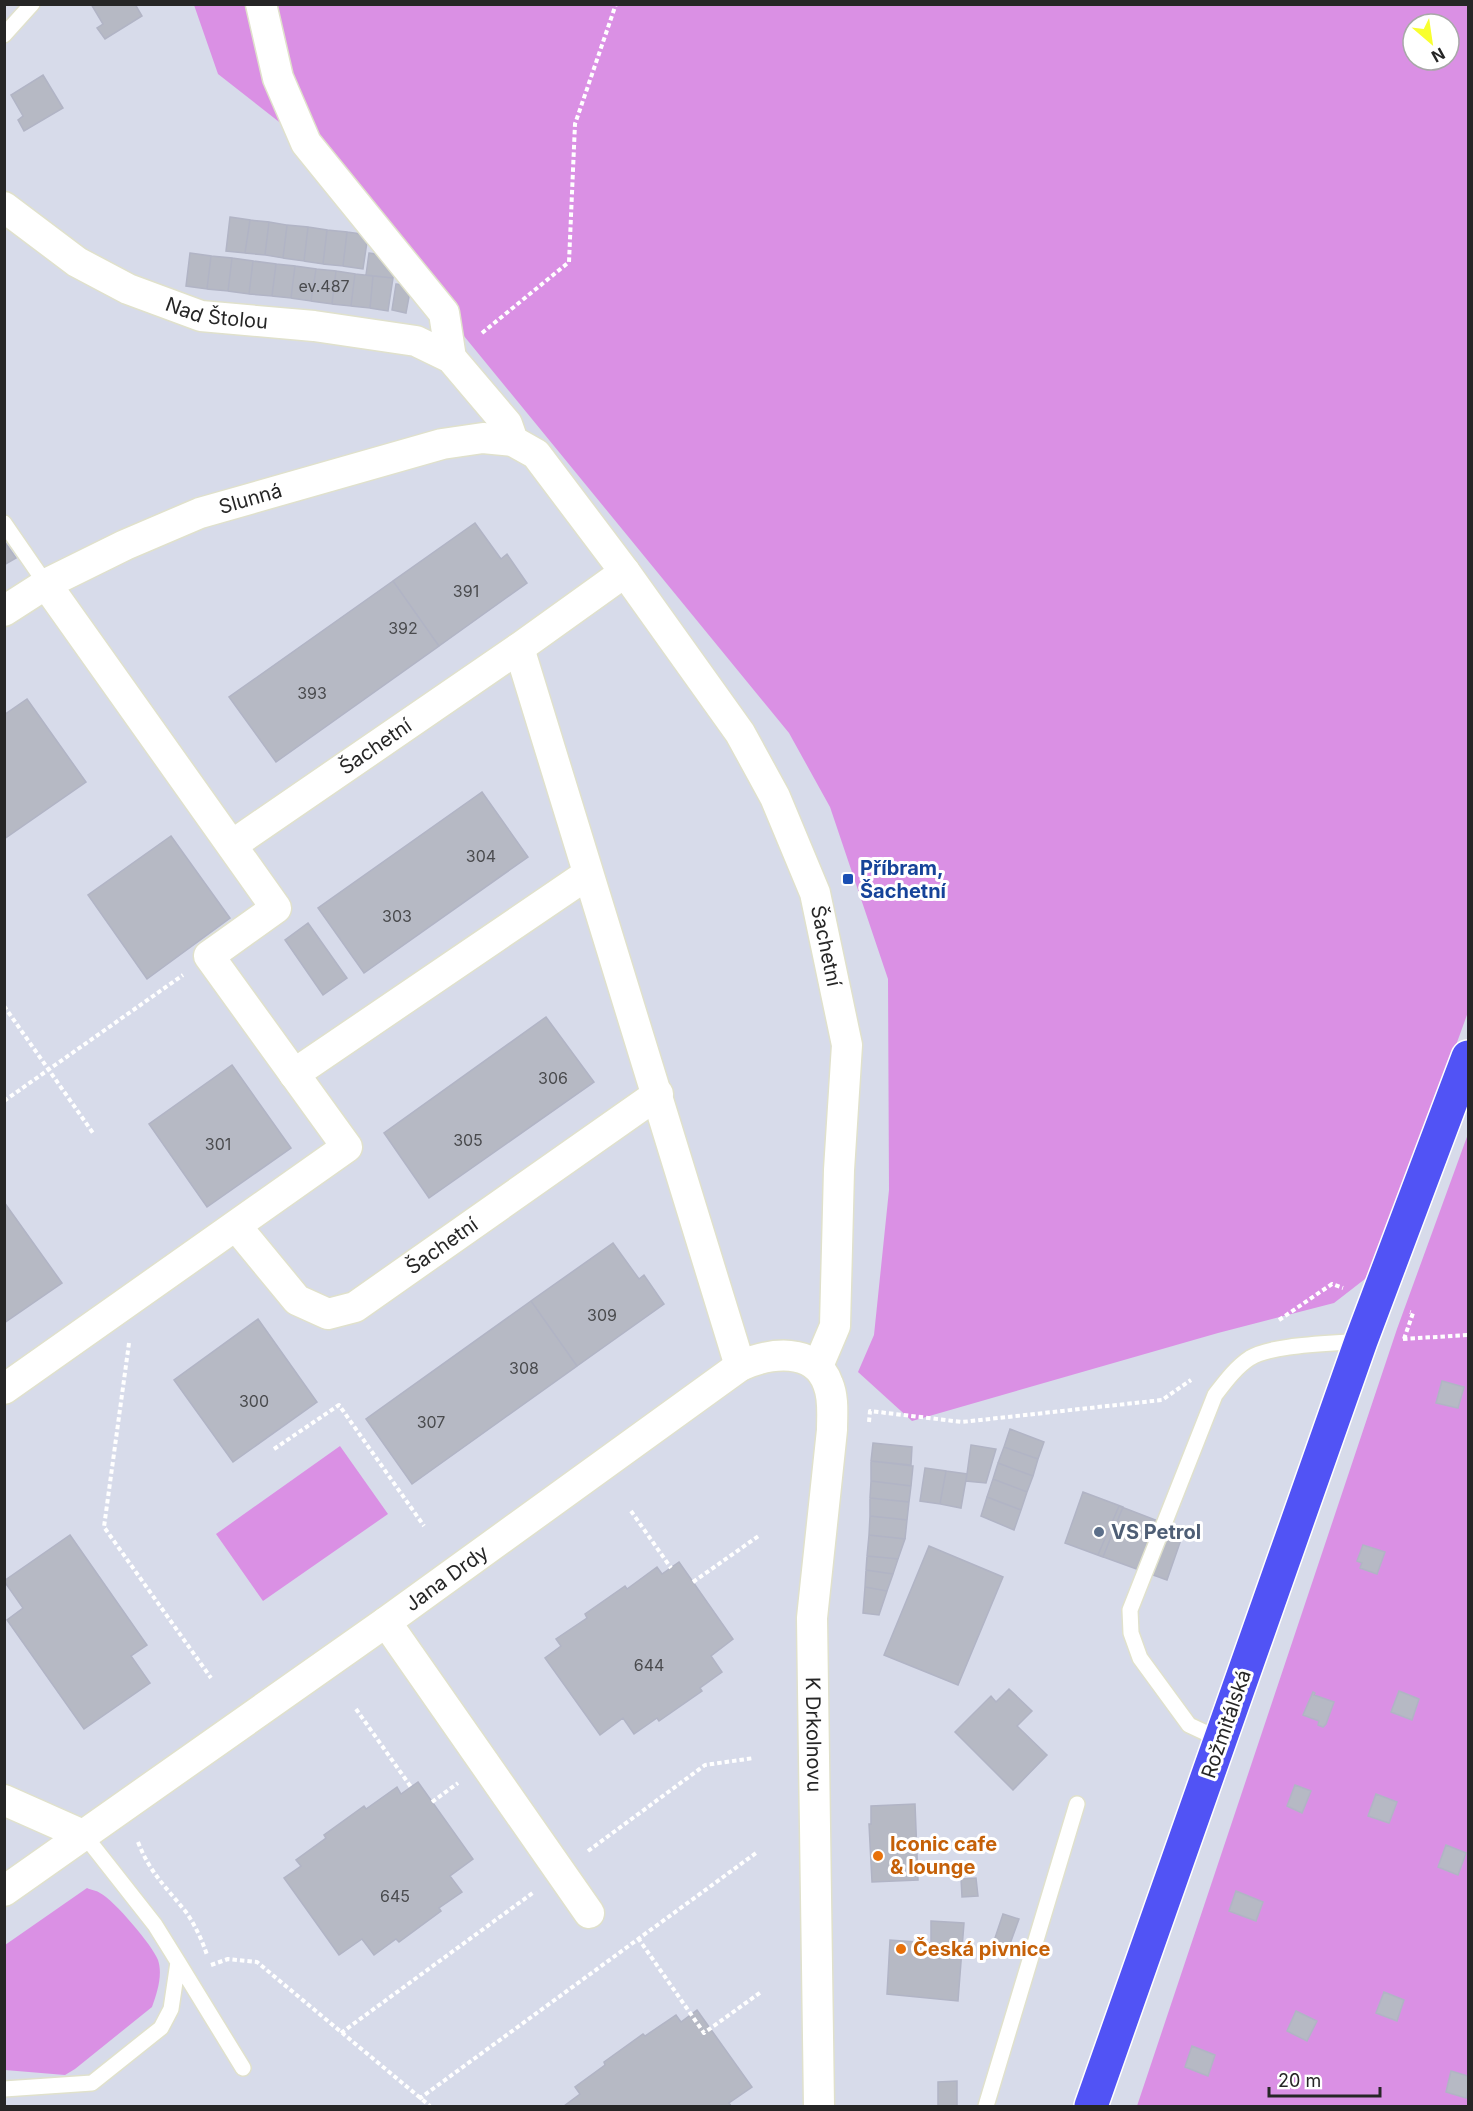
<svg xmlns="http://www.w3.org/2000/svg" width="1473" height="2111" font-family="Inter,sans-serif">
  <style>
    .green { fill: #da90e4; fill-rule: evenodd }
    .building { fill: #b6b9c4; stroke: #b1b4c5; stroke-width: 1.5 }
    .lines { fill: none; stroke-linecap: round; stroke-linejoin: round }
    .service-casing { stroke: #e0e1cc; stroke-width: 18 }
    .minor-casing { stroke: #e0e1cc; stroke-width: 33 }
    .primary-casing { stroke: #fff; stroke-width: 36 }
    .path { stroke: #fff; stroke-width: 4; stroke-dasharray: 4.5 3; stroke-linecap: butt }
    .service { stroke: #fff; stroke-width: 15 }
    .minor { stroke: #fff; stroke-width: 30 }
    .primary { stroke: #5153f5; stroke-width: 33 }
    .transit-dot { fill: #1a4fb4; stroke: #fff; stroke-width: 2 }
    .service-dot { fill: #5c6f8a; stroke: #fff; stroke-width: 2 }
    .food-dot { fill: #e8710a; stroke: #fff; stroke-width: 2 }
    .labels { text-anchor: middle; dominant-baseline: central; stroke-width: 6; stroke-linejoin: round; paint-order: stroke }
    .number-label { font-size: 16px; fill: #4a4b4e }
    .street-label { font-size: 20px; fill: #262626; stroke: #fff }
    .transit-label { font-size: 20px; font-weight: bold; fill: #164399; stroke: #fff; text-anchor: start }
    .service-label { font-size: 20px; font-weight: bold; fill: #4e5e75; stroke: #fff; text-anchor: start }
    .food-label { font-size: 20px; font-weight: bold; fill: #c56008; stroke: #fff; text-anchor: start }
  </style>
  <rect width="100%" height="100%" fill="#d7dbea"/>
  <path class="green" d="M194 5H1468V1012L1374 1272 1334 1303 1218 1333 912 1421 858 1372 874 1335 889 1190 888 979 830 807 789 733 306 143 218 74ZM1413 24H1449V60H1413Z
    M1468 1134V2106H1137L1397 1329Z
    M340 1446 388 1514 263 1601 216 1534Z
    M87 1888C91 1890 96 1890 100 1893 114 1900 153 1946 158 1960 163 1975 157 1993 152 2007L75 2069 65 2075 5 2070V1945Z"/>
  <path class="building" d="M91 4H135L142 16 105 39 97 28 103 24Z
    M43 75 63 108 24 131 18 120 23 116 11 95Z
    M230 217 250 220 245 253 226 251Z
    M250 220 269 222 265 255 245 253Z
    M269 222 287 225 283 258 265 255Z
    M287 225 308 227 304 261 283 258Z
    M308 227 327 230 323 264 304 261Z
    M327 230 347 232 343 266 323 264Z
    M347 232 368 235 363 269 343 266Z
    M190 253 211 256 207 289 186 286Z
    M369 253 396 257 393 278 366 275Z
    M211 256 232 258 228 291 207 289Z
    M232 258 253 261 249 294 228 291Z
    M253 261 276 264 272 296 249 294Z
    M276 264 295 266 291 298 272 296Z
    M295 266 316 269 311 301 291 298Z
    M316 269 336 271 332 304 311 301Z
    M336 271 355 274 351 306 332 304Z
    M355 274 373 276 370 308 351 306Z
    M373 276 393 278 388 311 370 308Z
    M396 284 411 286 406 313 392 310Z
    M475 523 501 559 507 554 527 583 439 646 393 581Z
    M4 541 16 558 4 565Z
    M393 581 439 646 276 762 229 697Z
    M27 699 86 782 4 839V715Z
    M482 792 528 857 364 973 318 908Z
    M171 836 230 918 147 979 88 895Z
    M308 923 347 978 323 995 285 940Z
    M546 1017 594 1082 429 1198 384 1133Z
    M232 1065 291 1148 207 1207 149 1124Z
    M4 1202 62 1283 4 1323Z
    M613 1243 639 1279 644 1275 664 1304 577 1366 531 1301Z
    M531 1301 577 1366 412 1484 366 1419Z
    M258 1319 317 1402 233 1462 174 1380Z
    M1442 1381 1464 1387 1458 1408 1436 1403Z
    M1010 1429 1044 1442 1038 1459 1004 1447Z
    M873 1443 912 1447 911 1465 871 1461Z
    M971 1445 996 1449 986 1483 966 1481Z
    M1004 1447 1038 1459 1033 1476 998 1463Z
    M871 1461 913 1466 911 1486 871 1481Z
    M998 1463 1033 1476 1027 1492 993 1479Z
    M925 1468 946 1471 940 1504 920 1501Z
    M946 1471 967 1474 961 1508 940 1504Z
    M993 1479 1027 1492 1021 1510 987 1497Z
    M871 1481 911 1486 909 1502 870 1498Z
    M1083 1492 1123 1507 1103 1557 1065 1543Z
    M987 1497 1021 1510 1014 1530 981 1516Z
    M870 1498 909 1502 907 1520 870 1516Z
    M1119 1506 1184 1531 1167 1580 1098 1555Z
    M870 1516 907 1520 905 1539 869 1535Z
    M70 1535 147 1645 131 1656 150 1683 84 1729 7 1620 23 1608 4 1581Z
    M869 1535 905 1539 898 1559 867 1556Z
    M1363 1545 1385 1552 1377 1574 1360 1568 1362 1563 1357 1561Z
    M929 1546 1003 1577 958 1685 884 1655Z
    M867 1556 898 1559 893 1574 866 1570Z
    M679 1562 733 1639 711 1656 722 1672 700 1688 702 1691 659 1721 657 1718 634 1734 623 1718 600 1735 545 1658 561 1646 556 1639 587 1618 585 1614 625 1586 627 1589 657 1567 662 1574Z
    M866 1570 893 1574 887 1591 865 1587Z
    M865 1587 887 1591 879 1615 863 1613Z
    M1009 1689 1032 1711 1017 1726 1047 1755 1013 1790 955 1732 991 1696 996 1702Z
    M1399 1691 1419 1699 1412 1720 1391 1712Z
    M1313 1692 1315 1693 1314 1695 1334 1702 1326 1724 1323 1727 1318 1725 1319 1721 1303 1715Z
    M418 1782 473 1859 450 1876 462 1892 439 1908 441 1911 399 1942 396 1939 374 1955 362 1939 339 1955 284 1878 301 1866 296 1860 326 1838 324 1835 364 1806 366 1809 397 1787 401 1794Z
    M1295 1785 1311 1791 1302 1813 1287 1806Z
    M1376 1794 1397 1802 1389 1823 1368 1816Z
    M915 1804 918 1880 872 1882 869 1824H871V1806Z
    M1446 1845 1466 1853 1458 1875 1438 1867Z
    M976 1878 978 1896 962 1897 961 1879Z
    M1236 1891 1263 1902 1256 1921 1229 1911Z
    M1003 1914 1019 1919 1007 1952 992 1947Z
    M931 1921 964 1923 958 2001 887 1994 890 1940 931 1943Z
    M1384 1992 1404 2000 1397 2021 1376 2013Z
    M697 2010 752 2087 729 2103 731 2106H564L580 2094 575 2087 605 2065 604 2062 643 2034 645 2036 676 2015 681 2022Z
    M1296 2011 1317 2021 1307 2041 1287 2031Z
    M1192 2046 1215 2055 1208 2076 1185 2067Z
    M1451 2071 1468 2076V2088L1466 2098 1446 2092Z
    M957 2081V2106H938V2082Z"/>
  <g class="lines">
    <defs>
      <path id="service" d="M4 35 32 4
        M4 523 46 584
        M1221 1740 1189 1725 1140 1658 1131 1633 1130 1610 1215 1395C1225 1382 1236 1367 1250 1358 1273 1344 1332 1344 1361 1341
        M178 1962 243 2068
        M4 2089 92 2083 161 2028 171 2009 178 1962 155 1925 85 1836
        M986 2106 1077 1804"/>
      <g id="minor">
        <path d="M261 4 278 78 306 143 444 313 451 358"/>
        <path id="s1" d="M4 207 77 262 128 289 201 316 314 326 416 341 451 358 507 424 513 441 536 454 625 572 740 733 775 797 815 893 847 1045 839 1170 835 1326 818 1366"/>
        <path id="s2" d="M4 611 46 584 125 545 200 513 442 444 483 438 513 441"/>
        <path d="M519 648 740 1366"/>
        <path id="s3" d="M232 845 519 648 625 572"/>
        <path d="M294 1074 588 874"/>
        <path id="s4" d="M236 1226 297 1300 328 1314 355 1307 658 1094"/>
        <path d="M4 1389 347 1147 209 956 276 908 46 584"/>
        <path d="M386 1622 589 1913"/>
        <path d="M4 1800 85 1836"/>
        <path id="s5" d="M4 1891 386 1622 740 1366C769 1353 815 1346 828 1384 834 1398 832 1415 832 1430L812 1618 819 2106"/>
      </g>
      <path id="primary" d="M1091 2106 1361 1341 1468 1057"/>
    </defs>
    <use href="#service" class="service-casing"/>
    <use href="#minor" class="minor-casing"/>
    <use href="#primary" class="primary-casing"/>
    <path class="path" d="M482 333 569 262 575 124 616 4
      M4 1006 93 1133
      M4 1101 183 975
      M1279 1320 1332 1284 1343 1288
      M1403 1339 1468 1335
      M1404 1339 1413 1313 1410 1312
      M129 1343 104 1527 211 1678
      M869 1422 870 1411 962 1422 1162 1400 1191 1380
      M274 1449 339 1405 424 1526
      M631 1511 671 1568
      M693 1582 760 1535
      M356 1709 411 1787
      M432 1802 458 1783
      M138 1842C150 1873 166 1887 186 1912 195 1925 202 1940 207 1955
      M588 1851 705 1765 754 1758
      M638 1938 704 2033 761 1992
      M211 1965 228 1959 257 1962 430 2106
      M341 2033 534 1892
      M419 2099 756 1853"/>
    <use href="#service" class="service"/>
    <use href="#minor" class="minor"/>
    <use href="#primary" class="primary"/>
  </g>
  <rect class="transit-dot" x="842" y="873" width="12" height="12" rx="3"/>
  <circle class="service-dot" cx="1099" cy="1532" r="6"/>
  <g class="food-dot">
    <circle cx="878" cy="1856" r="6"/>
    <circle cx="901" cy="1949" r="6"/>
  </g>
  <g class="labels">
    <g class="number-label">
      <text x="324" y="286">ev.487</text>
      <text x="466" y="591">391</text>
      <text x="403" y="628">392</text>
      <text x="312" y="693">393</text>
      <text x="481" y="856">304</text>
      <text x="397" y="916">303</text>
      <text x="553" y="1078">306</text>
      <text x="468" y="1140">305</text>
      <text x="218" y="1144">301</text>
      <text x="602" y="1315">309</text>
      <text x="524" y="1368">308</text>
      <text x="254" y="1401">300</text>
      <text x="431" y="1422">307</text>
      <text x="649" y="1665">644</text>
      <text x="395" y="1896">645</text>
    </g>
    <g class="street-label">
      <text stroke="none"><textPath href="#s1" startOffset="242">Nad Štolou</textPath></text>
      <text stroke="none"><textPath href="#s2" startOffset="272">Slunná</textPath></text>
      <text stroke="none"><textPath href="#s3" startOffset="174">Šachetní</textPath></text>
      <text stroke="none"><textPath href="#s1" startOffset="1190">Šachetní</textPath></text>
      <text stroke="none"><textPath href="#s4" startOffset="264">Šachetní</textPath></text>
      <text stroke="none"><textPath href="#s5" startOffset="542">Jana Drdy</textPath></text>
      <text transform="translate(1226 1724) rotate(-71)">Rožmitálská</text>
      <text stroke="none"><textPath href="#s5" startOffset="1358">K Drkolnovu</textPath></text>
    </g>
    <g class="transit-label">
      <text x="860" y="868">Příbram,<tspan x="860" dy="23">Šachetní</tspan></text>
    </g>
    <g class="service-label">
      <text x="1111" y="1532">VS Petrol</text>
    </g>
    <g class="food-label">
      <text x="890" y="1844">Iconic cafe<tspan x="890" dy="23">&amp; lounge</tspan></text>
      <text x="913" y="1949">Česká pivnice</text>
    </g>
  </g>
  <rect width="1473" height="2111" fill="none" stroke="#262626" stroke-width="12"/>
  <g transform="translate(1431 42) rotate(151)"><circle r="28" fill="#ffffff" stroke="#a8a8a8" stroke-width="1.5"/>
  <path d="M0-4.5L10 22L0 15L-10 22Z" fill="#f8ff2f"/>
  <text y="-9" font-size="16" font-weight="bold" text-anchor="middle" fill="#262626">N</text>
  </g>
  <path d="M1269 2087v9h111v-9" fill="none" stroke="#262626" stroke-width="3"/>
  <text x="1278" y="2087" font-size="18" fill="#262626" stroke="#ffffff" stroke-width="4.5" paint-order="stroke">20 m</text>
</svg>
